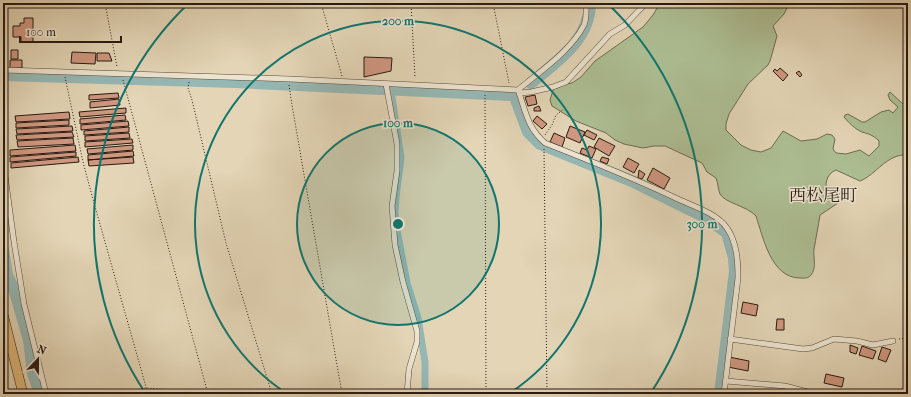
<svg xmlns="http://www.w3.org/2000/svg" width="911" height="397" font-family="'IM FELL French Canon','Noto Serif JP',serif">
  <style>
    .green { fill: #adbe93; stroke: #6b6c52 }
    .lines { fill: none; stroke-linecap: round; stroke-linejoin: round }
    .canal { stroke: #96b8b5; stroke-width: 7 }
    .river { stroke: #96b8b5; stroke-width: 12 }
    .building { fill: #cf9780; stroke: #291a10 }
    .street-casing { stroke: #58493a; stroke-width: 6 }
    .highway-casing { stroke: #291a10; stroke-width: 10 }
    .path { stroke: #291a10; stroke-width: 1; stroke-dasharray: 1 2; stroke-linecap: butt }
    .street { stroke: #ede4d0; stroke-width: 5 }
    .highway { stroke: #e2ba7b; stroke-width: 9 }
    .ring { fill: none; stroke: #0f766e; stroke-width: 2 }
    .labels { text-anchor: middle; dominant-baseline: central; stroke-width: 3; stroke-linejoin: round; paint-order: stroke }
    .quarter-label { font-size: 17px; fill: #291a10; stroke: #ede4d0 }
    .centre { fill: #0f766e; stroke: #ede4d0; stroke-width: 2 }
    .ring-label { font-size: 12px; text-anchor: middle; font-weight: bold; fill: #0f766e; stroke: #ede4d0; stroke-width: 3; stroke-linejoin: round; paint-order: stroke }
  </style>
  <rect width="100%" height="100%" fill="#e3d5b6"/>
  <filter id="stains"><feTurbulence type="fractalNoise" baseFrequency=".005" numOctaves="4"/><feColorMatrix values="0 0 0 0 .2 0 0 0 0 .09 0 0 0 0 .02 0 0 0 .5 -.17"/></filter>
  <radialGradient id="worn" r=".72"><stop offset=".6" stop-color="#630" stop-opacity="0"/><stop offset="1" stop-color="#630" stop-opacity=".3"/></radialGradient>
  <path class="green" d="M660 3H793L788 6 784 14 773 26 777 36 770 61 768 65 748 84 729 114 726 124V130L741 145 751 150 761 152 771 148 783 131 801 141 817 139 827 134 832 135 835 139 833 149 836 153 846 154 860 150 869 156 879 146V141C873 135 869 134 862 132 855 129 849 123 844 117L845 115 848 114 862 122H865L881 112 889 110 893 113 898 107 890 100 888 95 890 92 903 104 908 106V155C887 153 876 175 860 181L836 170C826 174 824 185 828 194H840L844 196 838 203 820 215C818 227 816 238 814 249 813 257 817 268 811 275 808 279 804 278 800 278 771 278 763 237 756 216 747 206 725 203 720 194 718 189 718 183 716 178L707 172 702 163 665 146H654L643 148 624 144 615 140 606 133 576 121 552 106 550 100 553 90 557 86 572 83 581 77 595 61 643 27 653 15Z"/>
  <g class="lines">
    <path class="canal" d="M391 90 401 158 396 197 395 212 397 230 407 283 418 318 425 362V394"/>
    <path class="river" d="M3 75 235 82 512 95 515 97 528 132 540 144 634 182 707 218 727 233 734 258 735 271 720 394
      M531 83C557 61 590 40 590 3
      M3 250 7 275 15 292 29 340 33 373 40 394"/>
  </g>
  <path class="building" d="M24 18H33V42H21V37H13V26H20V23H24Z
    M11 50H18V59H11Z
    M72 52 96 53 95 64 71 63Z
    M97 53H109L112 61H97Z
    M364 57 392 58 391 71 364 77Z
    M10 60H22V68H10Z
    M780 68 788 75 783 81 773 71 775 69 777 71Z
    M799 71 802 75 800 77 796 73Z
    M118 93 119 98 89 100V95Z
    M535 95 537 104 528 106 525 97Z
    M119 99 120 105 90 108V102Z
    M539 106 541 111H534V108Z
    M126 108V113L80 117 79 112Z
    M69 112 70 119 16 122 15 116Z
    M125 115 126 120 80 124V119Z
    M537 116 547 124 542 129 533 121Z
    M69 120V125L16 128V123Z
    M128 121 129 126 81 130V125Z
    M72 126 73 131 17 134 16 129Z
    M570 126 585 132 580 143 566 137Z
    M129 127V132L84 135V131Z
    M587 130 597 135 594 140 584 135Z
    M72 132 74 137 17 140 16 135Z
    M129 133 130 138 85 141V136Z
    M554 133 565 138 562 147 550 142Z
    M73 138 74 144 18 147 17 141Z
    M599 138 615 146 609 156 594 147Z
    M132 139 133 143 85 147V142Z
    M75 145 76 151 10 156V150Z
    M133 145V150L88 154 87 149Z
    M589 146 596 149 592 158 580 153 582 148 587 150Z
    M133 151 134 156 88 160V155Z
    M76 152V156L10 162V157Z
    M78 157 79 162 11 168V163Z
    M133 157 134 163 89 166 88 160Z
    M602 157 609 159 607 164 600 161Z
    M628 158 639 164 634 173 623 167Z
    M653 168 670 178 664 189 647 180Z
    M639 170 645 174 642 179 638 178Z
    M743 302 758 305 756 316 741 313Z
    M777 319H784V330H776Z
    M850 345 858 348 856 354 850 352Z
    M862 346 876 351 873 359 859 355Z
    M882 347 891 350 886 362 878 359Z
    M729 357 749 361 748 371 728 367Z
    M826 374 844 378 842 387 824 383Z"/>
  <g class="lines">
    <defs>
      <path id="street" d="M3 70 290 79 518 90C539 72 571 51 584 25 587 18 586 10 586 3
        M386 84 397 144V171L392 206 395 245 403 282 417 331V342L409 369 407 394
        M518 90C526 112 527 127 545 143 591 161 636 179 680 200 696 207 717 214 727 228 737 243 738 261 738 278L724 394
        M519 93 531 92 553 87 566 82 610 34 625 25 646 3
        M3 161 14 242 24 304 46 394
        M730 339 803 349 812 348 834 339 857 341 873 345 893 341
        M726 381 785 386 815 394"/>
      <path id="highway" d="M3 314 23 394"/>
    </defs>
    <use href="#street" class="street-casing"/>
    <use href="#highway" class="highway-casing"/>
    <path class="path" d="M105 3 117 67
      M321 3 342 76
      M411 3 415 78
      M493 3 509 83
      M65 77 83 162 94 203 148 394
      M123 80 208 394
      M189 82 188 88 192 100 226 243 272 394
      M289 85 292 105 342 394
      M485 95 486 394
      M545 135 552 125 556 115 564 109
      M544 149 547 394
      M899 339 908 338
      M414 392 421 389H427L431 394
      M115 394 146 388 230 394"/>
    <use href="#street" class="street"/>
    <use href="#highway" class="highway"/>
  </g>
  <circle cx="398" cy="224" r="101" fill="#0f766e" fill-opacity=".12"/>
  <g class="ring">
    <circle cx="398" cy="224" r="101"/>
    <path d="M286 393A203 203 0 1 1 510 393"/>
    <path d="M146 394A304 304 0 0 1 189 3M607 3A304 304 0 0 1 650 394"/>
  </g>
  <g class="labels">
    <g class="quarter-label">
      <text x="823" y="195">西松尾町</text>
    </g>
  </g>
  <circle cx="398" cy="224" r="6" class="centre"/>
  <g class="ring-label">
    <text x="398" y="25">200 m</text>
    <text x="398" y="127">100 m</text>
    <text x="702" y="228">300 m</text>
  </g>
  <rect width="911" height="397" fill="none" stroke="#e3d5b6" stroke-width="16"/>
  <rect x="4" y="4" width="903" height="389" fill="none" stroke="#291a10" stroke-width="2"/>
  <rect x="8" y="8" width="895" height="381" fill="none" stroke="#291a10"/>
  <g transform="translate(38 359) rotate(22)" stroke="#ede4d0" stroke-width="3" paint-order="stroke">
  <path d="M0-3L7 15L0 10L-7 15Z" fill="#291a10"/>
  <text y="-6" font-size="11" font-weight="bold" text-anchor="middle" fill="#291a10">N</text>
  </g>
  <path d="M20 36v6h101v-6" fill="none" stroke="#291a10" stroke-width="2"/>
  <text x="26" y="36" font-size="12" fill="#291a10" stroke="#ede4d0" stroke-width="3" paint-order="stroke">100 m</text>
  <rect width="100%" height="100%" filter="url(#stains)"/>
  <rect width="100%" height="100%" fill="url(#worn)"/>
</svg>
